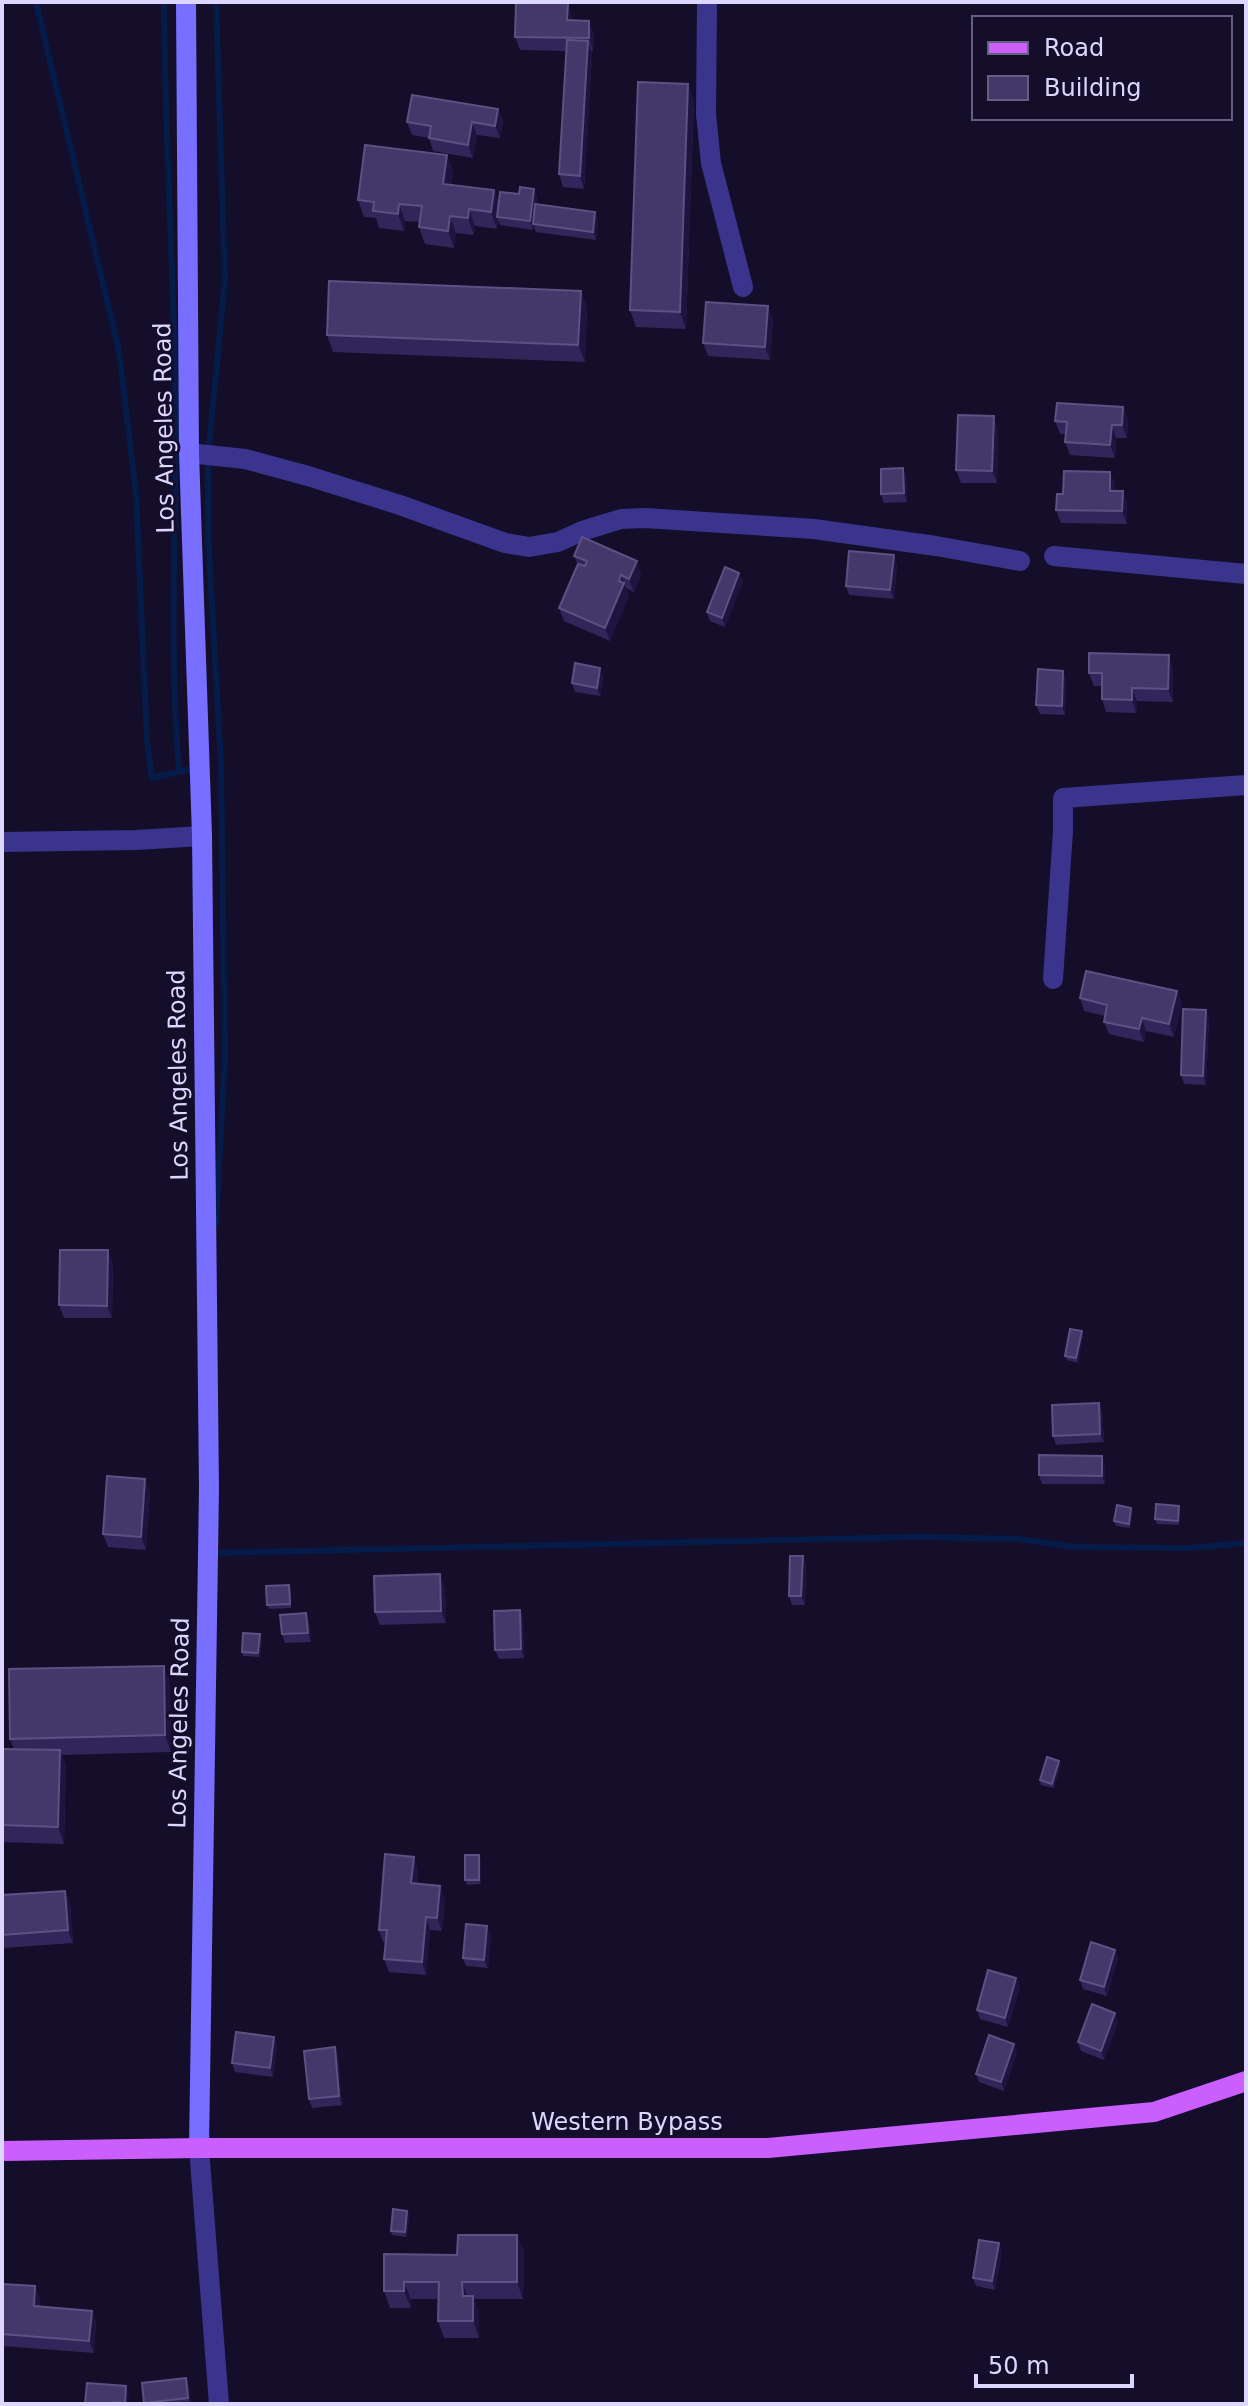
<svg xmlns="http://www.w3.org/2000/svg" width="1248" height="2406" font-family="'DejaVu Sans',sans-serif">
  <style>
    .lines { fill: none; stroke-linecap: round; stroke-linejoin: round }
    .stream { stroke: #051c4b; stroke-width: 6 }
    .street { stroke: #3b348d; stroke-width: 20 }
    .secondary { stroke: #786eff; stroke-width: 20 }
    .primary { stroke: #ca5eff; stroke-width: 20 }
    .wall { fill: #322559 }
    .shaded-wall { fill: #1e143f }
    .building { fill: #44386b; stroke: #5c5182; stroke-width: 2 }
    .labels { text-anchor: middle; dominant-baseline: central; stroke-width: 6; stroke-linejoin: round; paint-order: stroke }
    .street-label { font-size: 24px; fill: #ddd7ff; stroke: #140e2a }
  </style>
  <rect width="100%" height="100%" fill="#140e2a"/>
  <g class="lines">
    <path class="stream" d="M36 2 119 351 136 493 147 741 152 778 196 768
      M164 2C165 125 172 248 175 371 178 504 168 638 179 771
      M216 1224 225 1056 221 764 208 534V456L225 280 216 2
      M211 1553 918 1537 1018 1539 1076 1547 1188 1548 1246 1543"/>
    <path class="street" d="M707 2 706 114 711 163 743 287
      M189 453 245 459 308 476 400 505 505 543 529 547 558 542 582 531 621 519 645 518 814 529 936 546 1020 561
      M1054 556 1246 574
      M2 842 136 840 202 836
      M1053 979 1063 831V798L1246 785
      M199 2148 219 2404"/>
    <path class="secondary" d="M186 2 189 453 202 836 209 1488 199 2148"/>
    <path class="primary" d="M2 2151 199 2148H768L1154 2112 1246 2081"/>
  </g>
  <path class="wall" d="M572 16V20L594 34 593 51H591L592 54 584 189 563 187 559 174 566 51 520 50 515 37Z
    M694 100 686 329 636 327 630 310Z
    M498 109 503 122 500 138 477 135 473 158 433 151 429 138 412 135 407 122Z
    M447 155 453 172 451 185 494 190 499 204 534 189 537 198 536 205 595 212 598 221 596 240 536 232 533 225V230L500 225 498 220 497 229 475 226 474 235 456 233 454 248 425 244 419 227 420 222 405 221 404 231 379 228 376 218 364 217 358 200Z
    M581 291 587 308 585 362 333 352 327 335Z
    M773 319 770 360 708 356 703 343Z
    M1123 407 1128 420 1127 438H1116L1115 458 1070 455 1065 442 1066 434H1060L1055 421Z
    M998 429 997 483H961L956 470Z
    M903 468 906 477 907 502 884 503 881 494Z
    M1110 472 1115 484V491H1123L1127 504V524L1061 523 1056 510 1063 494Z
    M574 556 641 574 634 592 626 588 629 596 610 641 564 621 559 608 578 565Z
    M897 564 894 599 849 595 846 586Z
    M743 581 725 627 710 621 707 612Z
    M1173 668V702L1137 701 1136 713 1106 712 1102 699V686H1094L1089 673Z
    M1063 671 1066 679 1065 715 1040 714 1036 705Z
    M603 677 600 696 575 692 572 683Z
    M1177 991 1182 1004 1174 1037 1146 1031 1144 1042 1109 1034 1104 1022 1105 1016 1084 1011 1080 998Z
    M1209 1018 1206 1085 1184 1084 1181 1075Z
    M113 1263 112 1318H64L59 1305Z
    M1083 1335 1078 1363 1067 1360 1065 1356Z
    M1099 1403 1102 1411 1104 1442 1056 1445 1053 1436Z
    M1102 1456 1105 1464V1484H1042L1039 1475Z
    M150 1492 146 1550 108 1547 103 1534Z
    M1131 1508 1133 1512 1130 1528 1116 1526 1114 1521Z
    M1180 1510 1179 1525 1157 1524 1155 1519Z
    M803 1556 806 1565 805 1605H792L789 1596Z
    M445 1587 446 1623 380 1625 375 1612Z
    M291 1590V1608L269 1609 267 1605Z
    M520 1610 523 1619 524 1658 499 1659 495 1650Z
    M309 1621 311 1642 285 1643 282 1634Z
    M262 1639 260 1657 243 1656 242 1652Z
    M164 1666 170 1683 171 1752 62 1755 66 1767 64 1844 2 1842V1749H14L10 1739Z
    M1059 1761 1061 1765 1054 1788 1041 1785 1040 1780Z
    M414 1857 418 1870 417 1884 445 1899 442 1931 430 1930 426 1975 389 1972 384 1959 386 1943 383 1942 379 1930Z
    M481 1860V1884L467 1885 465 1880Z
    M65 1891 70 1903 73 1943 4 1948 2 1942V1895Z
    M491 1935 488 1968 466 1966 463 1958Z
    M1115 1950 1118 1958 1107 1996 1083 1989 1080 1980Z
    M1020 1986 1008 2027 980 2019 977 2010Z
    M1118 2022 1104 2060 1081 2051 1078 2042Z
    M274 2037 277 2046 273 2077 235 2072 232 2063Z
    M335 2047 338 2056 342 2105 312 2108 309 2099Z
    M1017 2052 1004 2091 979 2082 976 2074Z
    M407 2211 409 2215 407 2237 392 2235 391 2231Z
    M517 2235 524 2252 523 2299H474L479 2313V2338H444L438 2321V2299H411V2308H390L384 2291 457 2255Z
    M1002 2252 995 2290 976 2286 973 2278Z
    M2 2284 35 2286 40 2299 39 2307 92 2311 96 2324 94 2353 2 2346Z
    M186 2378 189 2386 191 2404H143Z"/>
  <path class="shaded-wall" d="M568 3 572 16V33L567 20Z
    M589 21 594 34 593 51 589 38Z
    M588 41 592 54 584 189 580 176Z
    M688 84 694 100 686 329 680 312Z
    M498 109 503 122 500 138 495 126Z
    M472 122 477 135 473 158 468 145Z
    M447 155 453 172 449 201 443 184Z
    M534 189 537 198 533 230 530 221Z
    M494 190 500 207 497 217 498 220 497 229 491 212Z
    M399 204 405 221 404 231 398 214Z
    M469 209 475 226 474 235 468 218Z
    M595 212 598 221 596 240 593 232Z
    M450 216 456 233 454 248 448 231Z
    M581 291 587 308 585 362 578 345Z
    M768 306 773 319 770 360 765 347Z
    M1123 407 1128 420 1127 438 1122 425Z
    M994 416 998 429 997 483 992 471Z
    M1112 425 1116 438 1115 458 1110 445Z
    M903 468 906 477 907 502 904 493Z
    M1110 472 1115 484V504L1110 491Z
    M1123 491 1127 504V524L1122 511Z
    M894 555 897 564 894 599 890 590Z
    M637 561 641 574 634 592 629 579Z
    M739 573 743 581 725 627 722 618Z
    M621 575 629 596 610 641 605 628Z
    M1169 655 1173 668V702L1168 689Z
    M600 668 603 677 600 696 597 688Z
    M1063 671 1066 679 1065 715 1062 706Z
    M1132 688 1137 701 1136 713 1132 700Z
    M1177 991 1182 1004 1174 1037 1169 1024Z
    M1206 1010 1209 1018 1206 1085 1203 1076Z
    M1142 1018 1146 1031 1144 1042 1139 1029Z
    M108 1250 113 1263 112 1318 107 1306Z
    M1082 1331 1083 1335 1078 1363 1076 1358Z
    M1099 1403 1102 1411 1104 1442 1100 1434Z
    M1102 1456 1105 1464V1484L1102 1476Z
    M145 1479 150 1492 146 1550 141 1537Z
    M1179 1506 1180 1510 1179 1525 1178 1521Z
    M1131 1508 1133 1512 1130 1528 1129 1524Z
    M803 1556 806 1565 805 1605 801 1596Z
    M440 1574 445 1587 446 1623 441 1611Z
    M520 1610 523 1619 524 1658 521 1649Z
    M306 1613 309 1621 311 1642 308 1633Z
    M260 1634 262 1639 260 1657 258 1653Z
    M164 1666 170 1683 171 1752 165 1735Z
    M60 1750 66 1767 64 1844 58 1827Z
    M1059 1761 1061 1765 1054 1788 1052 1784Z
    M479 1855 481 1860V1884L479 1880Z
    M414 1857 418 1870 416 1896 411 1883Z
    M440 1886 445 1899 442 1931 437 1918Z
    M65 1891 70 1903 73 1943 68 1930Z
    M426 1917 430 1930 426 1975 422 1962Z
    M487 1926 491 1935 488 1968 484 1960Z
    M1115 1950 1118 1958 1107 1996 1104 1987Z
    M1016 1978 1020 1986 1008 2027 1005 2018Z
    M1115 2013 1118 2022 1104 2060 1101 2051Z
    M274 2037 277 2046 273 2077 270 2068Z
    M1014 2044 1017 2052 1004 2091 1001 2082Z
    M335 2047 338 2056 342 2105 339 2096Z
    M407 2211 409 2215 407 2237 405 2232Z
    M517 2235 524 2252 523 2299 517 2282Z
    M999 2243 1002 2252 995 2290 992 2281Z
    M404 2282 411 2299V2308L404 2291Z
    M462 2282 469 2299 463 2296Z
    M35 2286 40 2299 38 2319 34 2306Z
    M473 2296 479 2313V2338L473 2321Z
    M92 2311 96 2324 94 2353 89 2341Z
    M186 2378 189 2386 191 2404 188 2398Z
    M126 2386 129 2395 128 2404 125 2403Z"/>
  <path class="building" d="M516 2 568 3 567 20 589 21V38L515 37Z
    M567 40 588 41 580 176 559 174Z
    M638 82 688 84 680 312 630 310Z
    M412 95 498 109 495 126 472 122 468 145 429 138 431 126 407 122Z
    M365 145 447 155 443 184 494 190 491 212 469 209 468 218 450 216 448 231 419 227 422 206 399 204 398 214 373 211 374 202 358 200Z
    M520 187 534 189 530 221 497 217 500 192 519 194Z
    M535 204 595 212 593 232 533 224Z
    M329 281 581 291 578 345 327 335Z
    M706 302 768 306 765 347 703 343Z
    M1057 403 1123 407 1122 425H1112L1110 445 1065 442 1067 422 1055 421Z
    M958 415 994 416 992 471 956 470Z
    M903 468 904 493 881 494V469Z
    M1064 471 1110 472V491H1123L1122 511 1056 510 1057 494H1063Z
    M582 537 637 561 629 579 621 575 619 581 624 583 605 628 559 608 578 564 585 566 587 561 574 556Z
    M849 551 894 555 890 590 846 586Z
    M725 567 739 573 722 618 707 612Z
    M1089 653 1169 655 1168 689 1132 688V700L1102 699V673H1089Z
    M575 663 600 668 597 688 572 683Z
    M1038 669 1063 671 1062 706 1036 705Z
    M1086 971 1177 991 1169 1024 1142 1018 1139 1029 1104 1022 1107 1005 1080 998Z
    M1183 1009 1206 1010 1203 1076 1181 1075Z
    M60 1250H108L107 1306 59 1305Z
    M1070 1329 1082 1331 1076 1358 1065 1356Z
    M1099 1403 1100 1434 1053 1436 1052 1405Z
    M1039 1455 1102 1456V1476L1039 1475Z
    M107 1476 145 1479 141 1537 103 1534Z
    M1156 1504 1179 1506 1178 1521 1155 1519Z
    M1117 1505 1131 1508 1129 1524 1114 1521Z
    M790 1556H803L801 1596H789Z
    M440 1574 441 1611 375 1612 374 1576Z
    M289 1585 290 1604 267 1605 266 1586Z
    M520 1610 521 1649 495 1650 494 1611Z
    M306 1613 308 1633 282 1634 280 1615Z
    M243 1633 260 1634 258 1653 242 1652Z
    M164 1666 165 1735 10 1739 9 1669Z
    M2 1749 60 1750 58 1827 2 1825Z
    M1047 1757 1059 1761 1052 1784 1040 1780Z
    M385 1854 414 1857 411 1883 440 1886 437 1918 426 1917 422 1962 384 1959 387 1930H379Z
    M465 1855H479V1880H465Z
    M65 1891 68 1930 2 1935V1895Z
    M466 1924 487 1926 484 1960 463 1958Z
    M1091 1942 1115 1950 1104 1987 1080 1980Z
    M988 1970 1016 1978 1005 2018 977 2010Z
    M1092 2004 1115 2013 1101 2051 1078 2042Z
    M236 2032 274 2037 270 2068 232 2063Z
    M989 2035 1014 2044 1001 2082 976 2074Z
    M335 2047 339 2096 309 2099 304 2051Z
    M393 2209 407 2211 405 2232 391 2231Z
    M458 2235H517V2282H462L463 2296H473V2321H438L439 2282H404V2291H384V2254L457 2255Z
    M979 2240 999 2243 992 2281 973 2278Z
    M2 2284 35 2286 34 2306 92 2311 89 2341 2 2334Z
    M186 2378 188 2398 144 2403 142 2383Z
    M87 2383 126 2386 125 2403 112 2402V2404H85Z"/>
  <g class="labels">
    <g class="street-label">
      <text transform="translate(164 428) rotate(-91)">Los Angeles Road</text>
      <text transform="translate(178 1075) rotate(-91)">Los Angeles Road</text>
      <text transform="translate(179 1723) rotate(-89)">Los Angeles Road</text>
      <text x="627" y="2122">Western Bypass</text>
    </g>
  </g>
  <rect width="1248" height="2406" fill="none" stroke="#ddd7ff" stroke-width="8"/>
  <rect x="972" y="16" width="260" height="104" fill="#140e2a" stroke="#645e7f" stroke-width="2"/>
  <rect x="988" y="42" width="40" height="12" fill="#ca5eff" stroke="#645e7f" stroke-width="2"/>
  <text x="1044" y="56" font-size="24" fill="#ddd7ff">Road</text>
  <rect x="988" y="76" width="40" height="24" fill="#44386b" stroke="#645e7f" stroke-width="2"/>
  <text x="1044" y="96" font-size="24" fill="#ddd7ff">Building</text>
  <path d="M976 2374v12h156v-12" fill="none" stroke="#ddd7ff" stroke-width="4"/>
  <text x="988" y="2374" font-size="24" fill="#ddd7ff" stroke="#140e2a" stroke-width="6" paint-order="stroke">50 m</text>
</svg>
